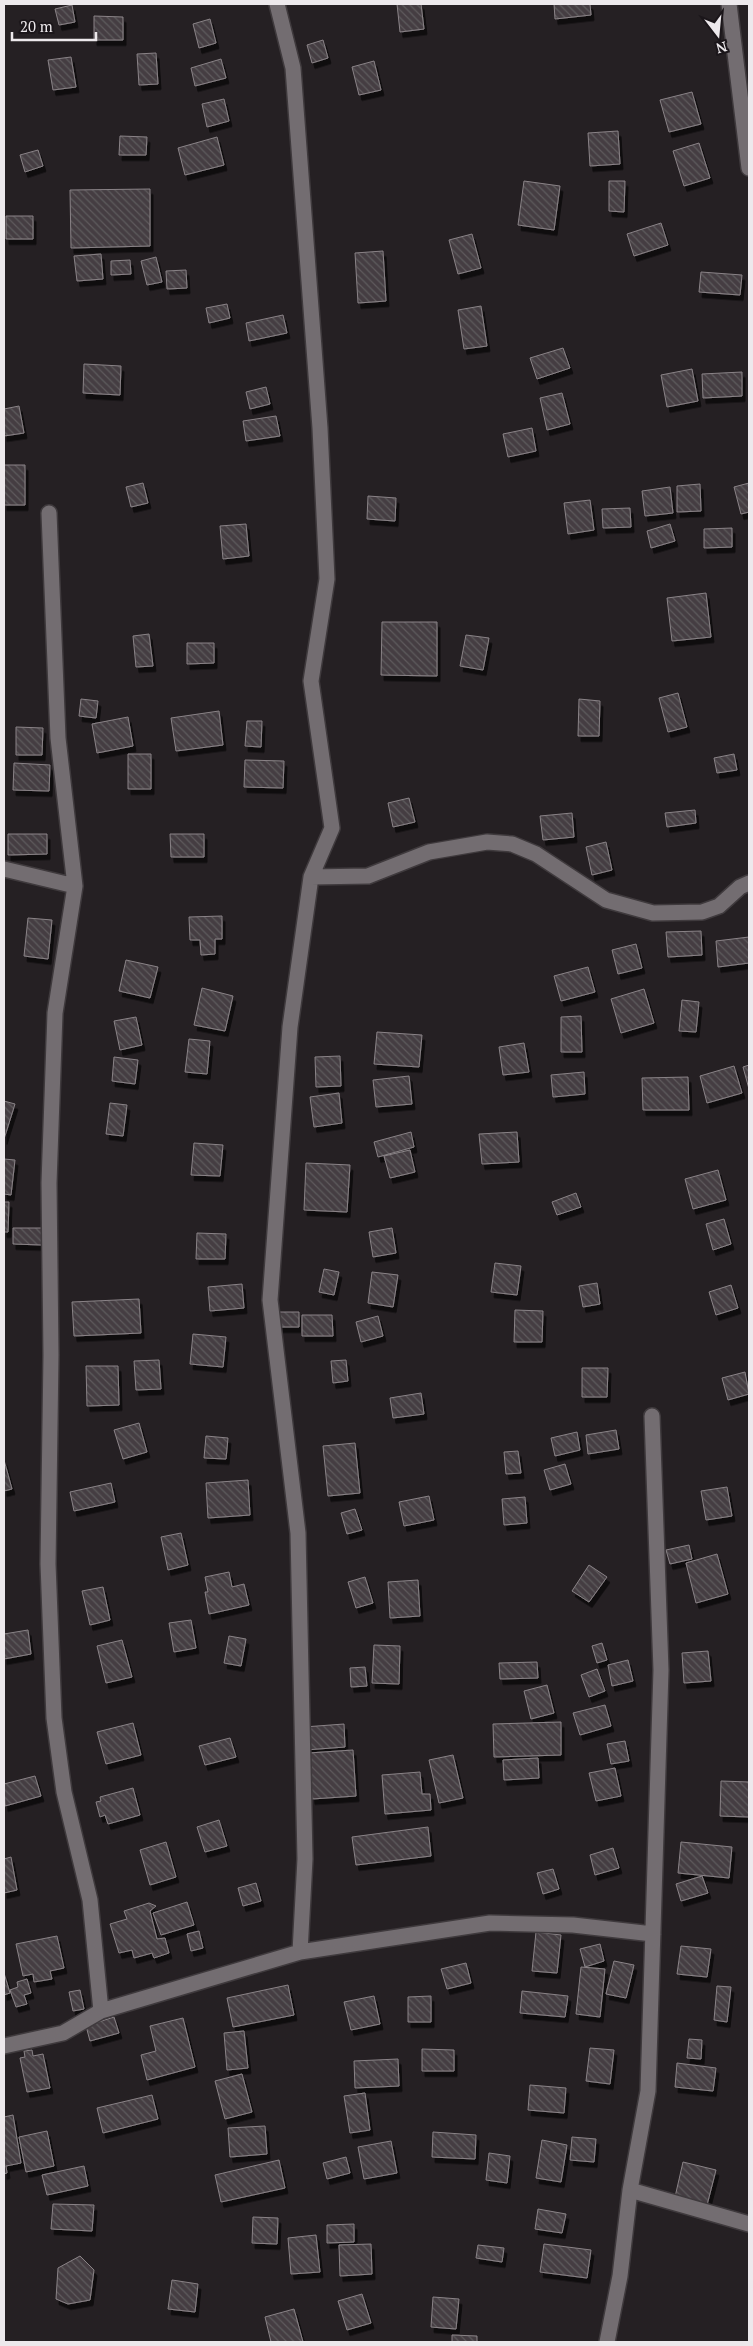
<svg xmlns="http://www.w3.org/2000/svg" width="753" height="2346" font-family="'PT Serif',serif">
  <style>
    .building { fill: url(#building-back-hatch); stroke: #8a8387; filter: url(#shadow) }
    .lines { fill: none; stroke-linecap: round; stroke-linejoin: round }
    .minor-casing { stroke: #3f3a3d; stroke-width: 18 }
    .minor { stroke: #736d71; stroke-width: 15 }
  </style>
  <defs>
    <pattern id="building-back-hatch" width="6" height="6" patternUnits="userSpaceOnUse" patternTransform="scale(1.25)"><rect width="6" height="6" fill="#443e42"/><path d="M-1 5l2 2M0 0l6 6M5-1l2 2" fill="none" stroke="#5f5a5d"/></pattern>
    <filter id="shadow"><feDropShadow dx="3" dy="5.5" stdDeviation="0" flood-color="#0009"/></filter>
  </defs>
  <rect width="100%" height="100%" fill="#252023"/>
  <path class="building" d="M397 4H421L424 29 400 32Z
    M554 4H590L591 15 555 19Z
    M72 5 75 22 59 25 55 9Z
    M94 16 123 17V40H94Z
    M210 19 216 43 199 48 193 24Z
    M323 40 328 58 312 63 307 45Z
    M156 53 158 84 139 85 137 54Z
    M71 57 76 87 53 90 48 60Z
    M221 59 226 78 195 86 191 68Z
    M374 61 381 90 359 95 352 67Z
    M692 92 701 124 669 132 660 100Z
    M224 99 229 121 207 127 202 104Z
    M618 131 620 164 590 166 588 133Z
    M120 136 147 137 146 155H119Z
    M217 137 224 165 185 175 178 148Z
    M699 143 710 178 684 186 673 151Z
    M38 150 43 166 25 172 20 155Z
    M524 181 560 186 554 230 518 225Z
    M609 181H625L624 212 609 211Z
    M150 189V246L71 248 70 190Z
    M6 216H33V239H6Z
    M661 223 668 245 634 256 627 234Z
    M472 234 481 268 458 274 449 240Z
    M383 251 386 301 358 303 355 253Z
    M101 254 103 279 77 281 74 256Z
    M156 257 162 282 147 285 141 261Z
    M130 260 131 274 111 275V261Z
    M186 270 187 288 167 289 166 271Z
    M701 272 742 275 740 295 699 292Z
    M227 304 230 318 209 323 206 308Z
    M481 306 487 346 464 349 458 310Z
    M283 315 287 333 249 341 246 323Z
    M563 348 570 368 537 379 530 358Z
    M84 364 121 366 120 395 83 393Z
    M692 369 698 401 667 407 661 375Z
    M742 372V396L703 398 702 374Z
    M266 387 270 404 250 409 246 392Z
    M562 393 570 424 547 430 540 398Z
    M19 406 24 433 4 436V409Z
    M276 416 280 436 246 441 243 421Z
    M532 428 536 451 508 457 503 434Z
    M4 465H25V505H4Z
    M143 483 148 503 131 507 126 487Z
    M749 483V512L741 514 734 487Z
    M700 484 701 511 677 512V486Z
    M670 487 673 513 645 516 642 491Z
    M368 496 396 498 395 521 367 519Z
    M590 500 594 530 568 534 564 503Z
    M630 508 631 527 603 528 602 509Z
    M246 524 249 556 223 559 220 526Z
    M670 524 675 541 651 548 647 531Z
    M732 528V547L704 548V529Z
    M706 593 711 637 672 641 667 598Z
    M382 622H437V676L381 675Z
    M149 634 153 666 136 667 133 636Z
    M466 635 489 638 483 670 460 666Z
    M187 643H214V663L187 664Z
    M678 693 687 727 668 732 659 698Z
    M81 699 98 701 96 718 79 716Z
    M579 699 600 701 599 736H578Z
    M219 711 223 745 176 751 171 718Z
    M128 717 133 746 97 753 92 724Z
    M247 721H262L261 747 245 746Z
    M16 727 43 728 42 755H16Z
    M128 754H151V789H128Z
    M734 754 737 770 717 773 714 758Z
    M245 760 284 761 283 788 244 787Z
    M14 763 50 765 49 791 13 790Z
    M409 798 415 822 393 827 388 803Z
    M695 810 696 823 667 827 665 813Z
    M572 813 574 837 543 840 540 816Z
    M8 834H47V854L8 855Z
    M170 834H204V857H171Z
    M606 842 612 870 592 875 586 847Z
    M222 916V939H215V954L201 955 200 940H190L189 917Z
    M28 918 52 920 48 959 24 956Z
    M701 931 702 955 668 957 666 932Z
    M749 937V963L718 967 716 941Z
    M636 944 642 968 618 974 612 950Z
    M126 960 158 967 150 998 119 991Z
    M588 967 595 992 561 1001 554 976Z
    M202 988 233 996 225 1031 194 1025Z
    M644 989 654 1023 621 1033 611 999Z
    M682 1000 699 1002 696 1032 679 1031Z
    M581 1016 582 1052H561V1017Z
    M136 1017 142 1045 120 1050 114 1021Z
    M377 1032 422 1035 419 1067 374 1064Z
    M189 1039 210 1041 207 1074 185 1072Z
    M524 1043 529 1072 503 1075 499 1047Z
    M340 1056 341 1086 316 1087 315 1057Z
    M114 1057 138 1060 135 1084 112 1081Z
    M749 1065V1089L743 1067Z
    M734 1066 742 1093 707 1103 700 1076Z
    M584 1072 585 1094 553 1097 551 1075Z
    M409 1076 412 1104 376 1107 373 1080Z
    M688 1077 689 1110H643L642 1078Z
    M339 1093 342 1123 314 1127 310 1097Z
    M4 1101 15 1104 4 1139Z
    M110 1103 127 1105 123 1136 106 1134Z
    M411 1132 414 1147 378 1157 374 1142Z
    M517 1132 519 1162 482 1164 479 1134Z
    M194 1143 223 1145 220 1176 191 1175Z
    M410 1150 415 1172 390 1178 384 1156Z
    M4 1159 15 1160 11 1195 4 1194Z
    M306 1163 350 1165 347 1212 304 1210Z
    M718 1170 726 1200 693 1209 685 1179Z
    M576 1193 581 1207 557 1215 552 1202Z
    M4 1202H9L8 1232H4Z
    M724 1219 731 1244 713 1250 706 1224Z
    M13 1228H42V1245L13 1244Z
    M392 1228 396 1253 373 1257 369 1232Z
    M197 1233 226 1234 225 1259H196Z
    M495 1263 521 1266 517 1295 491 1292Z
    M324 1269 339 1272 334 1295 319 1292Z
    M372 1272 398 1275 393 1307 368 1303Z
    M597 1283 600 1304 583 1307 579 1286Z
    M242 1284 244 1308 210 1311 208 1287Z
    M731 1285 738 1308 716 1315 709 1292Z
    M139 1299 141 1333 74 1336 72 1302Z
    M515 1310 543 1311 542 1342H514Z
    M279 1312H299V1327H279Z
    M302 1315H332L333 1336H302Z
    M378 1316 383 1336 361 1342 356 1322Z
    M193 1334 226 1337 223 1367 190 1364Z
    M159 1360 161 1389 136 1390 134 1361Z
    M346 1360 348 1381 333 1383 331 1361Z
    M86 1366H118L119 1405 87 1406Z
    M582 1368H608L607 1397H582Z
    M745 1372 749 1394 728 1400 722 1378Z
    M421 1393 424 1414 393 1418 390 1398Z
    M139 1423 147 1452 123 1459 114 1430Z
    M616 1430 619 1449 588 1454 586 1435Z
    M577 1432 580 1450 555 1456 551 1438Z
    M206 1436 228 1438 226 1459 204 1458Z
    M355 1443 360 1493 328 1496 323 1446Z
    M518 1451 521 1473 506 1474 504 1452Z
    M4 1460 12 1489 4 1491Z
    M565 1464 571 1484 550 1490 544 1470Z
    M248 1480 250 1515 208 1518 206 1483Z
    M111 1483 115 1502 74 1511 70 1492Z
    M727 1487 732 1516 706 1520 701 1491Z
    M429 1496 434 1520 404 1526 399 1502Z
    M525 1497 527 1523 504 1525 502 1499Z
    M355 1509 362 1530 347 1534 341 1513Z
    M181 1533 188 1565 168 1570 161 1537Z
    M689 1545 692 1559 670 1564 666 1550Z
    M717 1554 728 1594 696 1603 686 1563Z
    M589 1565 607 1577 589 1602 572 1591Z
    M229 1572 232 1587 244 1584 249 1605 209 1614 205 1592H208L205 1577Z
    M365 1577 373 1603 356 1608 348 1582Z
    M418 1580 420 1616 390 1618 388 1582Z
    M103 1587 110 1620 90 1625 82 1591Z
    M191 1620 196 1648 174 1652 169 1623Z
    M28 1630 31 1654 4 1659V1634Z
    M229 1636 246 1639 241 1666 224 1663Z
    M122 1640 132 1677 106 1683 97 1646Z
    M602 1643 607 1660 597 1663 592 1646Z
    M374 1645 400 1646 399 1684 372 1683Z
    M708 1651 711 1681 684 1683 682 1653Z
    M628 1660 633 1681 612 1686 608 1665Z
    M537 1662 538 1678 500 1679 499 1663Z
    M365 1667 367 1686 351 1687 350 1668Z
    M597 1669 605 1691 589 1697 581 1675Z
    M547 1685 554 1713 531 1719 524 1691Z
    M605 1705 611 1726 580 1735 573 1713Z
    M561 1722V1755L494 1757 493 1724Z
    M133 1723 141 1755 106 1764 97 1732Z
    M344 1724 345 1747 305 1750 304 1727Z
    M230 1738 236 1757 205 1765 199 1746Z
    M625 1741 629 1761 611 1764 607 1744Z
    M353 1750 356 1796 312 1799 309 1753Z
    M453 1755 463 1798 439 1803 429 1760Z
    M538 1758 539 1778 504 1780 503 1760Z
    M615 1768 621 1796 596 1801 589 1773Z
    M420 1772 422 1794H430L431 1810 385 1814 382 1775Z
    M35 1776 41 1796 5 1806 4 1784Z
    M721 1781 749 1782V1817L720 1816Z
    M133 1788 140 1815 108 1824 105 1815 100 1817 96 1802 101 1801 100 1797Z
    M219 1820 227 1846 205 1852 197 1827Z
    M428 1827 431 1856 356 1865 352 1837Z
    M166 1842 176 1877 150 1885 140 1850Z
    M681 1842 732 1847 729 1878 678 1873Z
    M613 1848 619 1868 595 1875 590 1855Z
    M11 1857 17 1890 4 1893V1859Z
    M553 1869 559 1889 543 1894 537 1873Z
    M702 1876 708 1893 681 1901 676 1884Z
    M256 1883 261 1901 243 1906 238 1888Z
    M187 1902 194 1925 161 1935 153 1913Z
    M149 1903 156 1906 150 1911 157 1939 165 1938 169 1953 154 1958 152 1953 134 1958 132 1950 119 1953 110 1924 127 1919 124 1911Z
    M199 1931 203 1948 191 1951 187 1934Z
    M536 1932 561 1935 557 1973 532 1971Z
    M57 1936 64 1968 50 1971 52 1979 34 1982 33 1974 23 1976 16 1944Z
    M600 1944 604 1961 585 1967 580 1949Z
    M681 1946 711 1949 707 1977 677 1974Z
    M614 1961 634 1965 626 1998 606 1994Z
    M466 1963 471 1983 447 1989 441 1969Z
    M581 1967 605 1969 600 2017 576 2014Z
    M4 1973 10 1993 4 1995Z
    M27 1979 31 1993 24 1995 27 2004 16 2007 10 1990 18 1987 17 1982Z
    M288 1985 294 2015 233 2027 227 1998Z
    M717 1986 731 1987 727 2022 714 2020Z
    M80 1990 84 2009 73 2011 69 1992Z
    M522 1991 568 1996 565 2017 520 2013Z
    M374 1996 380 2024 351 2030 344 2002Z
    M431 1996V2022H408V1997Z
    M114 2017 119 2033 90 2041 86 2026Z
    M183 2018 195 2067 147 2080 141 2055 156 2051 150 2026Z
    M244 2031 248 2068 227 2070 224 2033Z
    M689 2039 702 2040 701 2059 687 2058Z
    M590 2048 614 2050 610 2084 586 2081Z
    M422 2049 454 2050V2071H422Z
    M32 2050 33 2056 43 2054 50 2088 27 2092 20 2058 25 2057 24 2051Z
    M398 2059 399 2086 355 2088 354 2061Z
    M677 2063 716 2068 713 2091 675 2087Z
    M242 2074 252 2112 225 2119 215 2081Z
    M530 2085 566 2088 564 2113 528 2110Z
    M365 2093 370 2130 350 2133 344 2096Z
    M152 2095 158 2119 103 2133 97 2108Z
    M13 2115 21 2163 6 2166 7 2173 4 2174V2117Z
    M265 2126 267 2154 230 2157 228 2128Z
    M47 2131 54 2166 26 2172 19 2137Z
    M433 2132 476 2135 475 2159 432 2157Z
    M572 2137 596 2139 594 2162 570 2160Z
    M542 2140 567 2145 561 2182 536 2178Z
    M391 2141 397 2173 364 2179 358 2147Z
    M489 2153 510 2156 507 2183 486 2180Z
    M346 2157 350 2173 327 2179 323 2163Z
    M279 2160 285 2188 221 2202 215 2175Z
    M683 2162 716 2170 707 2205 675 2197Z
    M84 2166 88 2186 47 2195 42 2175Z
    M53 2204 94 2205 92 2231 51 2229Z
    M538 2209 566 2214 562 2233 535 2229Z
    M253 2217 278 2218 277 2244 252 2243Z
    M354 2224V2242L327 2243V2225Z
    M316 2235 320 2272 291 2274 288 2238Z
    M371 2244 372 2274 340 2276 339 2245Z
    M544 2244 591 2250 587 2278 540 2272Z
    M478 2245 504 2248 502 2262 476 2258Z
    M80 2256 94 2270 90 2300 68 2304 56 2299 58 2268Z
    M172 2280 198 2284 195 2312 168 2309Z
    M362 2294 371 2323 347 2330 338 2301Z
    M433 2297 459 2299 456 2329 431 2327Z
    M294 2309 303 2342H271L265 2317Z
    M452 2335 477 2336V2342H452Z"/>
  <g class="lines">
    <defs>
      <path id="minor" d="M277 4 293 68 320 428 327 579 311 681 332 828 311 877 290 1027 270 1300 298 1533 305 1859 300 1952
        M729 4 749 168
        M49 513 58 738 75 886 55 1013 49 1183 51 1355 48 1564 54 1718 64 1792 90 1900 101 2011
        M4 869 75 886
        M311 877 368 876 429 852 487 842 512 844 536 854 606 900 653 913 702 912 719 906 740 887 749 883
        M4 2046 63 2033 101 2011 300 1952 490 1923 573 1925 653 1934
        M630 2190 749 2224
        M607 2342 620 2276 630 2190 648 2091 661 1670 652 1416"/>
    </defs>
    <use href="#minor" class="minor-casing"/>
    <use href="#minor" class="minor"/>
  </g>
  <rect width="753" height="2346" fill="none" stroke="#ede9ec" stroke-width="10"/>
  <g transform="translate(718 35) rotate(164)" stroke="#1b161a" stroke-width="4" paint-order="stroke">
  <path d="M0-4L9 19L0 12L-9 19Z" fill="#ede9ec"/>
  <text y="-8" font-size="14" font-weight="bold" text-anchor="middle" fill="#ede9ec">N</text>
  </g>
  <path d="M12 32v8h84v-8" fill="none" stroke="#ede9ec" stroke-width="2.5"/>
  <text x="20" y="32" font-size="15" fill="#ede9ec" stroke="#1b161a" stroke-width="4" paint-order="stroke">20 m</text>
</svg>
